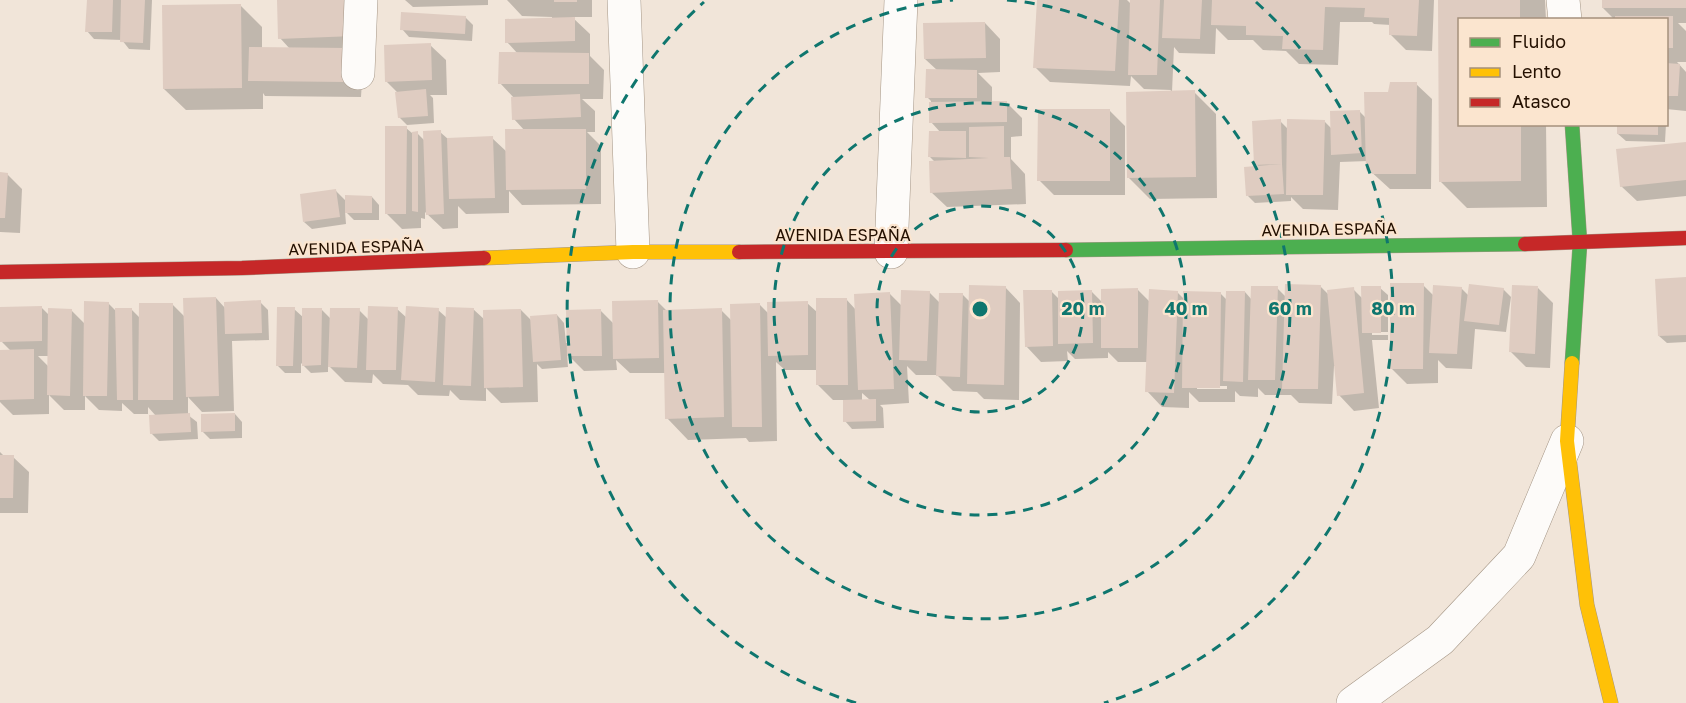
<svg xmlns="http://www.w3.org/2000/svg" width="1686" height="703" font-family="'Golos Text',sans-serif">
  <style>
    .shadow { fill: #0003; fill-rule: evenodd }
    .building { fill: #dfccc1 }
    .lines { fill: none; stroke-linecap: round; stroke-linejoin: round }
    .street-casing { stroke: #a49585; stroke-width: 34 }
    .fast-casing { stroke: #a49585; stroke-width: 15 }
    .slow-casing { stroke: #a49585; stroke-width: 15 }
    .jam-casing { stroke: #a49585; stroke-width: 15 }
    .street { stroke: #fdfbf9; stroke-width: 33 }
    .fast { stroke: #4caf50; stroke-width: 14 }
    .slow { stroke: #ffc107; stroke-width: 14 }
    .jam { stroke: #c62828; stroke-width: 14 }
    .ring { fill: none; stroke: #0f766e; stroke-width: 3; stroke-dasharray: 10 8 }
    .labels { text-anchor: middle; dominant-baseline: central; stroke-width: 4.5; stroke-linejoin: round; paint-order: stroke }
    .street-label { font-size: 16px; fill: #241000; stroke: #fbe5cf }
    .centre { fill: #0f766e; stroke: #fbe5cf; stroke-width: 3 }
    .ring-label { font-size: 18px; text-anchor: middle; font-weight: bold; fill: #0f766e; stroke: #fbe5cf; stroke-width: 4.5; stroke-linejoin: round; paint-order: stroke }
  </style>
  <rect width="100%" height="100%" fill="#f1e5d9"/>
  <path class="shadow" d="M88 0H152L150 50 129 49 122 40 94 39 87 31Z
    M278 0H367L361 97 265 96 263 93V109L186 110 164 89 240 5 262 27V49H290L280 38Z
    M405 0H488V5L413 7Z
    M507 0H592V17H572L590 34V56L604 70 603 99H582L595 111V132H587L601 146V204L522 205 509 191V213L466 214 458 206V228L443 229 425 212V219L421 218V228L402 229 386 213 406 128 412 133H417L424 140 440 132 448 139 492 138 507 152 525 131 514 119 515 99 500 83 518 54 507 42 552 19V17L522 16Z
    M1039 0H1127L1131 4 1132 0H1434L1432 51 1406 50 1390 34 1391 25 1374 24 1372 22H1340L1338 65 1299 64 1286 51 1263 50 1253 40H1228L1216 28 1215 54 1179 53 1174 47 1172 92H1194L1216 114 1217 198 1150 199 1129 178 1171 90 1144 89 1131 76 1130 86 1050 82 1035 67Z
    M1440 0H1545L1546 20H1460V124H1546L1547 207 1467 208 1441 182Z
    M1603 0H1686V23H1678L1686 31V62H1677L1686 72V111L1666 109V20H1615L1603 8Z
    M465 17 473 25 472 41 409 37 402 29Z
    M985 23 1000 39V72L978 73 992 87V103L1006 102 1022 118V136L1011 137V159L1025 174 1026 204 947 207 931 192 935 162 930 157 941 133 931 122V101L927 97 938 71 925 59Z
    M430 45 446 60 447 95H430L433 98 434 123 407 125 399 117 397 92 386 81Z
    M1416 84 1432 99 1431 189H1390L1368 169V161L1340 162 1338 210 1303 209 1291 197V201L1255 203 1248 196 1259 167 1256 164 1280 121 1289 130 1325 122 1332 129 1360 112 1367 119 1389 93Z
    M1110 111 1125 126V195H1054L1039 180Z
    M1618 124H1666L1665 142 1626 141 1618 134Z
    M1686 143V196L1637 201 1621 186Z
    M0 174H7L22 189 20 233 0 232Z
    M336 191 346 201 372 197 379 205V220H354L345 211 346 224 312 229 304 222Z
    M1686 279V342L1667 343 1659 336Z
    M1423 285 1434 296 1461 288 1469 296 1503 289 1511 297 1506 332 1475 329 1472 369 1446 368 1438 360V383L1407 384 1391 368Z
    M1320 286 1329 295 1353 289 1362 298 1380 288 1388 295V332H1372V335H1388V340H1372L1379 408 1354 411 1339 395 1336 366H1334L1332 404 1299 403 1291 395H1265L1258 388V397L1240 396 1235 391V402H1199L1189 392V408L1162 407 1147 391 1148 362H1118L1108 352V358L1075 359 1067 351 1068 361 1041 362 1026 346 1051 291 1060 300 1092 292 1103 303 1137 289 1150 302 1177 292 1185 300 1220 293 1227 300 1245 292 1252 300 1277 288 1286 297ZM1197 386H1227V389H1197Z
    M1005 287 1020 303 1019 400 984 399 977 392 953 391 937 375H916L907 366 909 403 880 405 883 408 884 428 852 429 845 421 844 400H833L818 385V370H785L776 362 777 441 749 442 746 438 688 440 667 418 666 373H630L616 360 617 370 584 371 567 354 568 367 542 369 537 364 538 402 501 403 486 388V401L460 400 450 390 449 396 418 395 408 385 383 384 373 374 372 383 345 382 328 365V372L311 373 301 363V373H285L277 365 294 309 304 318 321 309 331 319 359 310 369 320 397 309 407 318 438 310 447 318 473 309 485 320 521 310 532 321 557 315 564 323 566 343H569L600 310 614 324 658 302 667 311 721 310 732 321 760 305 769 314 807 303 817 312 846 299 856 310 890 294 902 306 929 292 940 303 962 294 970 302ZM862 393 870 400 862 401Z
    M1538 288 1553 303 1550 368 1526 367 1511 352Z
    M216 298 225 308 260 302 268 310 269 340 232 341 234 411 202 412 188 397V415L197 422 198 439 159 441 151 433 156 416 148 407V414H134L122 403V411L99 410 85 396V410H64L49 395V414L13 415 0 402V351H11L2 342 41 307 50 316 71 310 85 324 108 303 117 312 131 309 140 318 172 304 185 317ZM38 356H49V367Z
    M235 414 242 422V438L210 439 202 431Z
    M0 452 4 456 13 457 29 472 28 513H0Z"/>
  <path class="building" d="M87 0H113L112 32H85Z
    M121 0H145L143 43 120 42Z
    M277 0H353L354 36 278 39Z
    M554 0H577V2H554Z
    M1037 0H1119L1115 71 1033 68Z
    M1130 0H1160L1157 75H1128Z
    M1164 0H1202L1200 39 1162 38Z
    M1212 0H1419L1417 36 1389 35V18L1364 17 1365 8 1325 7 1323 50 1282 49 1283 36 1246 35V26L1211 25Z
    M1438 0H1520V20H1460V124H1521V181L1439 182Z
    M1602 0H1686V8H1602Z
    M241 4 242 88 163 89 162 5Z
    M401 12 466 16 465 34 400 30Z
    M1615 16H1673V48H1666V20H1615Z
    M575 17V41L505 43V19Z
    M985 22 986 58 924 59 923 23Z
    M431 43 432 80 385 82 384 45Z
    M249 47 347 48 346 82 248 81Z
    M499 52 589 53V84H498Z
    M1666 63 1680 64 1678 96H1666Z
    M926 69 977 70V98H925Z
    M1390 82H1417L1416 174H1373L1366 170 1364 92H1388Z
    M426 89 428 116 398 118 395 92Z
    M1195 90 1196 177 1127 178 1126 92Z
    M580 94 581 117 512 120 511 97Z
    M1007 101V122L929 123V102Z
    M1038 109H1110V181H1037Z
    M1360 110 1362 153 1331 155 1330 111Z
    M1281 119 1282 164 1254 165 1252 121Z
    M1287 119 1325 120 1323 195H1286Z
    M1617 124H1658V135L1617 134Z
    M385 126H407L406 214H385Z
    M1004 126V157H1010L1012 189 930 193 929 161 989 158 969 157V127Z
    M505 129H586V189L506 190Z
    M441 130 444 214 426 215 423 131Z
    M418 131V212L412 211V132Z
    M929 131H966V158L928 157Z
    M493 136 495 198 449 199 447 138Z
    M1686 142V180L1620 187 1616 149Z
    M1282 164 1284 194 1246 196 1244 167Z
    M0 172 8 173 5 218H0Z
    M336 189 340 217 303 222 300 194Z
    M345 195 372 196V213H345Z
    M1686 277V335L1658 336 1655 279Z
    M1390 283H1424L1423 369H1390Z
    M1285 284 1321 285 1318 389H1282Z
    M1469 284 1504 288 1499 325 1464 321Z
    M969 285 1006 286 1004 385 967 384Z
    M1433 285 1462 287 1457 354 1429 353Z
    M1512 285 1538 286 1535 354 1509 352Z
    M1251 286H1278L1275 380H1248Z
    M1361 286H1381V333H1362Z
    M1354 287 1364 393 1337 396 1327 290Z
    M1138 288V348H1101V289Z
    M1149 289 1178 291 1174 393 1145 392Z
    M901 290 930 291 927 361 899 360Z
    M1023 290H1052L1053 346 1025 347Z
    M1092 290 1093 343 1058 344V291Z
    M1183 291 1221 292 1220 388H1182Z
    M1226 291H1245L1243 382 1223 381Z
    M890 292 894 389 858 390 854 294Z
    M939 293H963L960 377 936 376Z
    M216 297 219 396 186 397 183 298Z
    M816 298H847L848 385H816Z
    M261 300 262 333 225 334 224 302Z
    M658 300 659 358 613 359 612 301Z
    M84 301 109 302 107 396H83Z
    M808 301V355L768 356 767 302Z
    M139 303H173V400H138Z
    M760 303 762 427H732L730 304Z
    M42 306V341L0 342V307Z
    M368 306 398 307 396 370H366Z
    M406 306 439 308 435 382 401 380Z
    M277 307H295L293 366H276Z
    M446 307 474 308 471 386 443 385Z
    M48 308 72 309 70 396 47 395Z
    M115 308H132L133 400H117Z
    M302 308H322L321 365 302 366Z
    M330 308H360L357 368 328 367Z
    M722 308 724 417 665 419 663 310Z
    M521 309 523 387 484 388 483 310Z
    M601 309 602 356H567L566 310Z
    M557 314 561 360 533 362 530 316Z
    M34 349V399L0 400V350Z
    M876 399V421L843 422V400Z
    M190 413 191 432 150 434 149 415Z
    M235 413V431L201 432V414Z
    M0 455H14L13 498H0Z"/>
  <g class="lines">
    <defs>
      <path id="street" d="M624 0 633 252
        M1563 0 1565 20
        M358 73 361 0
        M891 252 901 0
        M1353 703 1440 640 1519 556 1567 441"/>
      <path id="fast" d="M1572 124 1580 243 1572 363
        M1066 250 1525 244"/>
      <path id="slow" d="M484 258 633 252H739
        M1572 363 1567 441 1587 605 1611 703"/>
      <path id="jam" d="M1525 244 1686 238
        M739 252 1066 250
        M0 272 242 268 484 258"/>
    </defs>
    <use href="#street" class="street-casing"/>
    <use href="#fast" class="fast-casing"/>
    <use href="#slow" class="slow-casing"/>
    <use href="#jam" class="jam-casing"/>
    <use href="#street" class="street"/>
    <use href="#fast" class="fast"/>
    <use href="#slow" class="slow"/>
    <use href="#jam" class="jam"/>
  </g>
  <g class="ring">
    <circle cx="980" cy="309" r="103"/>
    <circle cx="980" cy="309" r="206"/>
    <path d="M1007 0A310 310 0 1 1 953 0"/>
    <path d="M856 703A413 413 0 0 1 704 2M1256 2A413 413 0 0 1 1104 703"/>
  </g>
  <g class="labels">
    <g class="street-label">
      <text transform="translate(1329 229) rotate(-1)">AVENIDA ESPAÑA</text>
      <text x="843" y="235">AVENIDA ESPAÑA</text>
      <text transform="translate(356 247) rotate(-2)">AVENIDA ESPAÑA</text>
    </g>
  </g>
  <circle cx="980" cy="309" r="9" class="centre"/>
  <g class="ring-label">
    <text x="1083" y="315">20 m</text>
    <text x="1186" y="315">40 m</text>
    <text x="1290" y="315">60 m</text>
    <text x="1393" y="315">80 m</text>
  </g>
  <rect x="1458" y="18" width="210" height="108" fill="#fbe5cf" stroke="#a5907c" stroke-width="1.5"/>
  <rect x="1470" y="38" width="30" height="9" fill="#4caf50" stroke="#a5907c" stroke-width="1.5"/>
  <text x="1512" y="48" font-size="18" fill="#241000">Fluido</text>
  <rect x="1470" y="68" width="30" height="9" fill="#ffc107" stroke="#a5907c" stroke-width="1.5"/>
  <text x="1512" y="78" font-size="18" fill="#241000">Lento</text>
  <rect x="1470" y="98" width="30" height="9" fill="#c62828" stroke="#a5907c" stroke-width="1.5"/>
  <text x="1512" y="108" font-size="18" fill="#241000">Atasco</text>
</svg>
